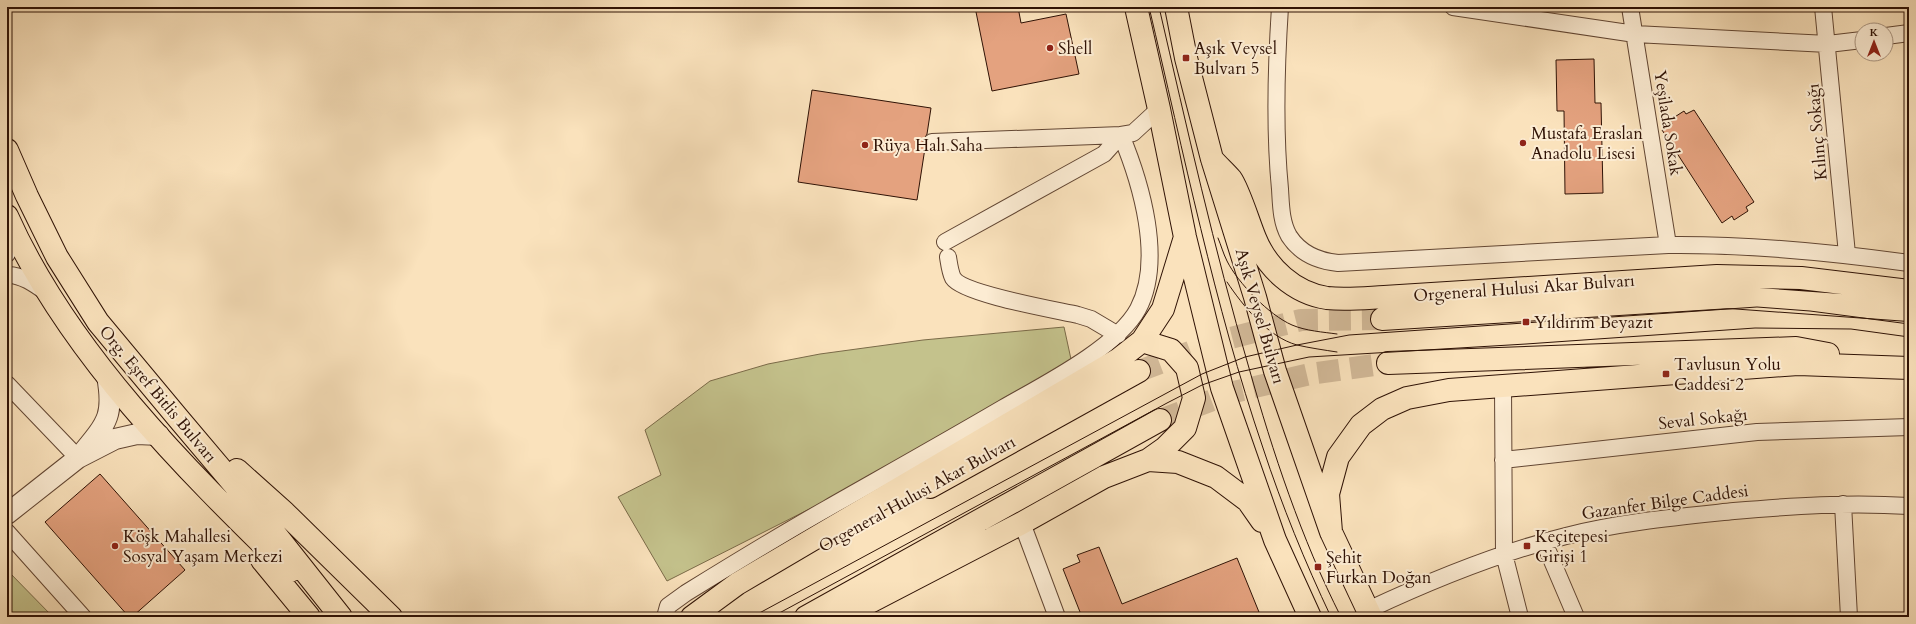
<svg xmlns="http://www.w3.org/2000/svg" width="1916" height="624" font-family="Cardo,serif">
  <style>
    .green { fill: #c4c28c; stroke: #7a6a48 }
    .building { fill: #e4a27f; stroke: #2f1205 }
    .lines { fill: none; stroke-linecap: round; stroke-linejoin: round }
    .primary-tunnel { stroke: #d1b897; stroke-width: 22; stroke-dasharray: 22 11; stroke-linecap: butt }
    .minor-casing { stroke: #624633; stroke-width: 18 }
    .tertiary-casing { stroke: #624633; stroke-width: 22 }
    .primary-casing { stroke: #2f1205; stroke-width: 24 }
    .minor { stroke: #fcecd3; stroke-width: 16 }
    .tertiary { stroke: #fcecd3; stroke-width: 20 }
    .primary { stroke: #fae2bc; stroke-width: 22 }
    .tram { stroke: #2f1205; stroke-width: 1 }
    .poi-dot { fill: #8f2418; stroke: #fcecd3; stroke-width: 1.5 }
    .labels { text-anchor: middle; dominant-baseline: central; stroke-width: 4; stroke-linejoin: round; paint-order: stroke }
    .poi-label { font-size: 17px; fill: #2f1205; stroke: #fcecd3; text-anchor: start }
    .street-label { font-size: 17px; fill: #2f1205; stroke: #fcecd3 }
  </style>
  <rect width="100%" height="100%" fill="#fae2bc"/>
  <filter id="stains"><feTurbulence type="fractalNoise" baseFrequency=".005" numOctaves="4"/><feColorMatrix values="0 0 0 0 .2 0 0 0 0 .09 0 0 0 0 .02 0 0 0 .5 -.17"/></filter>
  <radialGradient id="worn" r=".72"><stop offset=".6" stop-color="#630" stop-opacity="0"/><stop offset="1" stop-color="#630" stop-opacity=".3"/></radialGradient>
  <path class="green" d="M1064 327 1074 373 861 483 667 581 618 497 661 475 645 430 710 381 768 364 820 354 923 340Z
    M7 570 53 617H7Z"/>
  <path class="building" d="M975 7H1018L1021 23 1066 14 1079 74 992 91Z
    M1594 59 1595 103H1601L1603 193 1565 194 1564 111H1557L1556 60Z
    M812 90 931 108 927 134 923 142 925 148 917 200 798 182Z
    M1694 110 1754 202 1746 207 1748 211 1734 220 1732 216 1722 223 1662 130 1672 124 1670 120 1684 111 1686 114Z
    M100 474 185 570 132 617H129L45 522Z
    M1099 547 1122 604 1237 558 1261 617H1082L1063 569 1080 562 1077 555Z"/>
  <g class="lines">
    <path class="primary-tunnel" d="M1139 371 1219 341 1301 320 1382 319
      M1160 420 1234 392 1310 374 1388 363"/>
    <defs>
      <path id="minor" d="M1280 7C1276 68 1274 128 1280 189 1281 205 1281 222 1289 236 1300 253 1318 261 1338 263L1668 245C1749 244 1828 252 1909 263
        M1453 7 1635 34 1828 44 1862 40
        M1630 7 1668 245
        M1823 7 1847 254
        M1886 36 1909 33
        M945 242 1104 154 1121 135 1133 133 1159 109
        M7 254 15 233
        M948 257C949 263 950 272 953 278 963 294 1056 310 1078 315L1091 319 1118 335
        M7 275C21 274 36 285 47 293
        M7 384 78 458
        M1503 387 1504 554 1520 617
        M1503 460 1757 432 1909 427
        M1843 504 1849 617
        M1022 523 1057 617
        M7 532 83 617
        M1544 542 1576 617
        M1368 610C1432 580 1497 553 1566 536 1621 522 1677 517 1734 511 1792 506 1850 502 1909 506
        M665 617 668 606 686 593C733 564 780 535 828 508 886 475 945 442 1003 408 1041 386 1117 348 1138 309 1164 260 1141 183 1121 135L932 142"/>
      <path id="tertiary" d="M84 451C108 422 114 414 107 376
        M7 514 78 458 115 439 137 434 159 435"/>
      <path id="primary" d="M1136 7 1159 109 1185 237 1222 388 1275 540 1310 617
        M1176 7 1186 58 1212 159 1255 297 1275 371 1331 532 1371 617
        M7 150 27 196 57 257 98 322 178 418 265 521 341 617
        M1212 159C1218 166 1225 172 1231 179 1239 190 1249 224 1255 238 1267 268 1294 293 1327 298 1346 300 1365 298 1384 297L1717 276 1801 278 1909 291
        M7 216C67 351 185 469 290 571
        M1382 319 1730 297 1909 310
        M1142 341 1171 350 1187 368 1194 398 1185 428 1165 448 1148 460
        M1388 363 1796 348 1828 354
        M237 470 285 513 391 617
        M930 487 1139 371
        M1331 532 1328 494 1338 457 1361 425 1382 409 1407 398 1449 390 1798 364 1909 368
        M262 560 309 617
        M692 617 737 584 1119 359 1142 341 1163 309 1185 237
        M806 617 1160 420
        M841 617 1022 523 1104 477 1148 460 1178 462 1216 477 1248 501 1262 521"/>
    </defs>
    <use href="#minor" class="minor-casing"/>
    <use href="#tertiary" class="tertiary-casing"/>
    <use href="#primary" class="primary-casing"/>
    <use href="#minor" class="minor"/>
    <use href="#tertiary" class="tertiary"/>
    <use href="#primary" class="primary"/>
    <path class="tram" d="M1149 7C1184 154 1214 304 1263 448 1282 506 1305 562 1331 617
      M1159 7C1187 128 1214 249 1249 368 1273 453 1301 538 1341 617
      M1218 238C1221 245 1223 253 1227 261 1238 283 1269 315 1292 325 1306 331 1323 332 1337 334
      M1227 282C1243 306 1268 337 1297 345 1310 348 1324 350 1337 352
      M752 617 1202 374 1245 357 1297 345 1349 335 1757 307 1810 311 1909 324
      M772 617 1167 403 1202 385 1239 372 1309 357 1526 344 1755 328 1851 329 1909 337"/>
  </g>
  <g class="poi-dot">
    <circle cx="1050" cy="48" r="4"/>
    <rect x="1182" y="54" width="8" height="8" rx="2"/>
    <circle cx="1523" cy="143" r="4"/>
    <circle cx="865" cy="145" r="4"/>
    <rect x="1522" y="318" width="8" height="8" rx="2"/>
    <rect x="1662" y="370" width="8" height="8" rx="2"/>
    <circle cx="115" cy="546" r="4"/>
    <rect x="1523" y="542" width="8" height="8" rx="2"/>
    <rect x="1314" y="563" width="8" height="8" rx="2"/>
  </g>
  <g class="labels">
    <g class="poi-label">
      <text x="1058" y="48">Shell</text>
      <text x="1194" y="48">Aşık Veysel<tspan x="1194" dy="20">Bulvarı 5</tspan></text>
      <text x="1531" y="133">Mustafa Eraslan<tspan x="1531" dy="20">Anadolu Lisesi</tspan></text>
      <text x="873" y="145">Rüya Halı Saha</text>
      <text x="1534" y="322">Yıldırım Beyazıt</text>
      <text x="1674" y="364">Tavlusun Yolu<tspan x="1674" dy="20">Caddesi 2</tspan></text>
      <text x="123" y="536">Köşk Mahallesi<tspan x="123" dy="20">Sosyal Yaşam Merkezi</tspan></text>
      <text x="1535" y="536">Keçitepesi<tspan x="1535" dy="20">Girişi 1</tspan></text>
      <text x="1326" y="557">Şehit<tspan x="1326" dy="20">Furkan Doğan</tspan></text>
    </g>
    <g class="street-label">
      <text transform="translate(1668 123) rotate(81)">Yeşilada Sokak</text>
      <text transform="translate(1817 132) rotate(-95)">Kılınç Sokağı</text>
      <text transform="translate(1524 288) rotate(-4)">Orgeneral Hulusi Akar Bulvarı</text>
      <text transform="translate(1260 316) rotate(74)">Aşık Veysel Bulvarı</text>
      <text transform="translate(158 394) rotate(50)">Org. Eşref Bitlis Bulvarı</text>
      <text transform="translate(1703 419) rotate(-6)">Seval Sokağı</text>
      <text transform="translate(917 494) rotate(-29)">Orgeneral Hulusi Akar Bulvarı</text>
      <text transform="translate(1665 502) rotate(-8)">Gazanfer Bilge Caddesi</text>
    </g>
  </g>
  <rect width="1916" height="624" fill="none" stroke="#fae2bc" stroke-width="24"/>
  <rect x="8" y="8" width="1900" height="608" fill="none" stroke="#2f1205" stroke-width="2"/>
  <rect x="12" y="12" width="1892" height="600" fill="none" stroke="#2f1205"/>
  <g transform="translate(1874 42)"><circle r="19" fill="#fcecd3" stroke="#aa9581"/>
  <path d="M0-3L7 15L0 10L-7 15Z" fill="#8f2418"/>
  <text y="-6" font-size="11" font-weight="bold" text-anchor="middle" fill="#2f1205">K</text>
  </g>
  <rect width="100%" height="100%" filter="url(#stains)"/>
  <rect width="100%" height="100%" fill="url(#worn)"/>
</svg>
